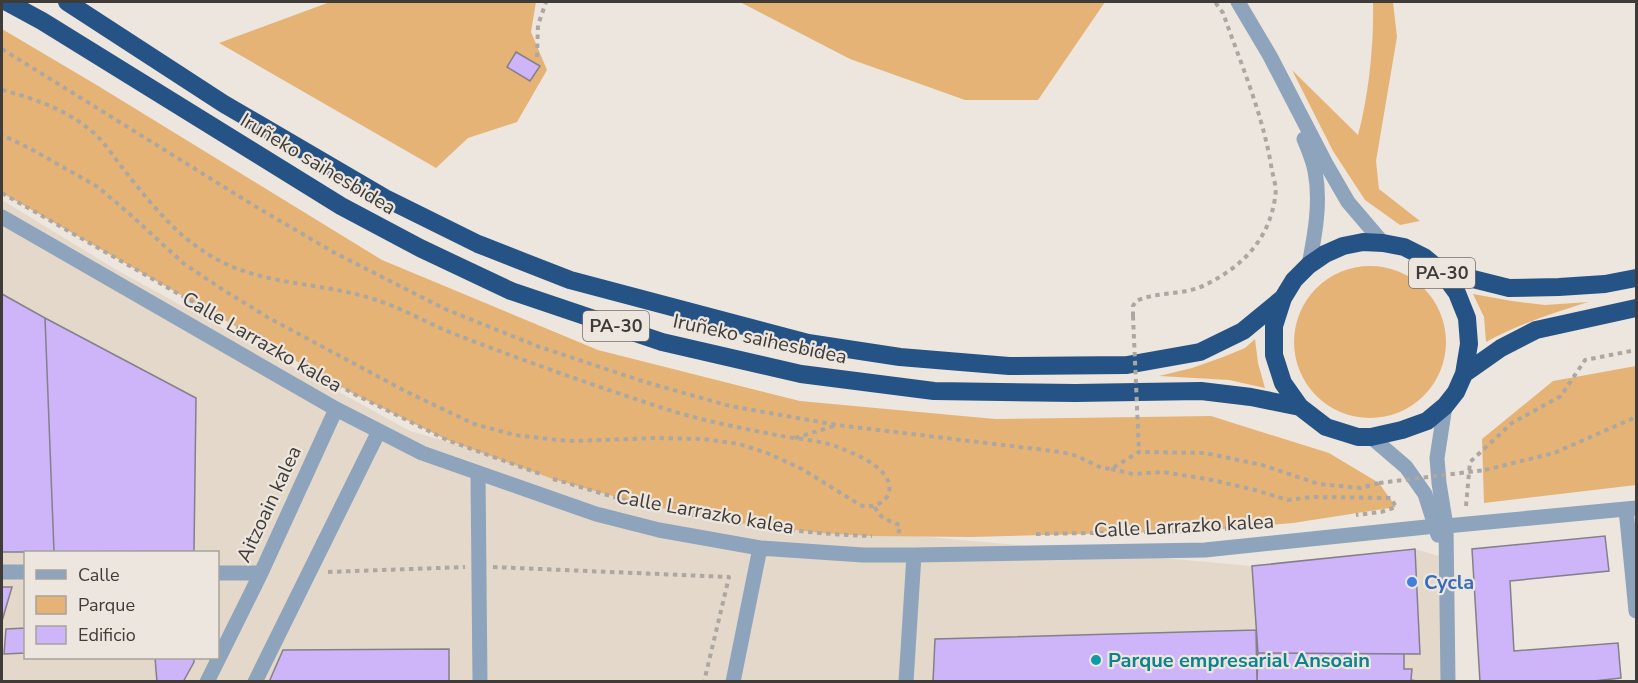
<svg xmlns="http://www.w3.org/2000/svg" width="1638" height="683" font-family="'Nunito Sans',sans-serif">
  <style>
    .built { fill: #e4d8ca; fill-rule: evenodd }
    .green { fill: #e6b377 }
    .building { fill: #ceb4f8; stroke: #838089; stroke-width: 1.5 }
    .lines { fill: none; stroke-linecap: round; stroke-linejoin: round }
    .path { stroke: #aca7a1; stroke-width: 4; stroke-dasharray: 4.5 4.5; stroke-linecap: butt }
    .minor { stroke: #8ea3bc; stroke-width: 15 }
    .highway { stroke: #265386; stroke-width: 18 }
    .path-bridge { stroke: #aca7a1; stroke-width: 4; stroke-dasharray: 4.5 4.5; stroke-linecap: butt }
    .shop-dot { fill: #3f7fe0; stroke: #ede6de; stroke-width: 2 }
    .culture-dot { fill: #0f9aa8; stroke: #ede6de; stroke-width: 2 }
    .labels { text-anchor: middle; dominant-baseline: central; stroke-width: 4.5; stroke-linejoin: round; paint-order: stroke }
    .shield { fill: #ede6de; stroke: #726e6a; stroke-width: 1.5 }
    .shield-label { font-size: 18px; font-weight: bold; fill: #3e3b38 }
    .street-label { font-size: 20px; fill: #3e3b38; stroke: #ede6de }
    .shop-label { font-size: 20px; font-weight: bold; fill: #366cbe; stroke: #ede6de; text-anchor: start }
    .culture-label { font-size: 20px; font-weight: bold; fill: #0d838f; stroke: #ede6de; text-anchor: start }
  </style>
  <rect width="100%" height="100%" fill="#ede6de"/>
  <path class="built" d="M2 200 115 269 410 431 715 518 1252 566 1415 549 1446 558 1447 681H2ZM26 552H218V658H26Z"/>
  <path class="green" d="M330 2H536L531 32 547 70 517 122 468 138 436 168 219 43Z
    M740 2H1105L1038 100H965L850 59Z
    M1373 2H1393L1397 37 1376 161 1379 189 1420 221 1400 225 1365 200 1333 151 1292 70 1358 135C1369 94 1374 44 1373 2Z
    M2 29 95 84 382 260 598 350 800 401 995 419 1211 416 1329 453 1379 483 1396 507 1293 523 1200 531 971 537 870 536 821 533 738 523 641 504 553 479 447 440 354 394 2 193Z
    M1294 342a76 76 0 1 1 152 0a76 76 0 1 1-152 0Z
    M1473 294 1512 301 1545 305 1588 302C1553 313 1519 324 1486 342L1484 317Z
    M1255 339 1258 363 1265 388 1229 380 1159 376 1192 368 1223 357 1245 348Z
    M1636 366V485L1484 503 1482 439 1553 381Z"/>
  <path class="building" d="M516 52 540 66 530 81 507 67Z
    M2 294 45 318 54 552H2Z
    M45 318 196 398 194 551 54 552Z
    M1605 536 1609 571 1510 581 1514 651 1618 643 1621 678 1584 682H1480L1472 549Z
    M1415 549 1420 654 1258 653 1252 566Z
    M2 587H12L2 621Z
    M26 628V653L4 654 6 629Z
    M1256 630 1257 682H933L935 639Z
    M449 649V682H269L283 650Z
    M1258 653 1404 654V669H1412L1411 680 1422 682H1257Z
    M155 658H194V662L183 682H157Z"/>
  <g class="lines">
    <path class="path" d="M2 49 258 208 335 253 445 309 537 346 645 382 730 406 837 425 1061 452 1077 456 1102 468 1111 469 1139 452 1205 453 1262 465 1319 484 1361 488 1379 483
      M537 57 538 25 546 2
      M2 90C36 99 68 110 95 134 106 144 115 159 125 171 155 209 186 248 233 267 277 285 325 284 370 298 401 307 428 324 457 335 527 362 598 387 669 410 704 421 741 428 776 435 797 439 819 440 838 447 855 454 876 462 886 477 898 496 877 511 860 505L802 469 767 453 739 444 703 439 657 438 574 441 557 440 515 435 474 424 405 391 269 318 225 291 183 263 133 217 98 187 31 149 2 135
      M2 193 354 394 447 440 543 475
      M1133 316V306L1136 301C1157 291 1185 296 1207 284 1243 266 1269 239 1275 198 1277 189 1274 179 1272 171 1264 117 1241 64 1223 13L1215 2
      M795 438 834 426
      M1111 469 1133 474 1163 472 1212 480 1255 490 1288 500 1311 497 1391 498 1396 507 1381 512 1356 515
      M1485 470 1554 453 1636 417
      M553 479C582 487 611 497 641 504 714 521 797 534 872 536
      M1466 506 1470 462 1512 423 1561 396 1585 360 1636 350
      M875 507C879 518 889 521 900 525L898 536
      M1036 534 1200 531 1247 527
      M493 567 729 577 704 682
      M328 572 465 567"/>
    <path class="minor" d="M1238 2 1270 56 1326 164 1348 202 1383 243
      M1304 139C1308 149 1313 160 1315 171 1321 202 1315 234 1309 265
      M2 217 336 409 422 453 596 514 659 530 760 548 863 555H914L1205 550 1436 526
      M1445 406 1437 458 1439 483 1446 526 1448 682
      M1371 437 1406 467 1425 494 1438 535
      M478 474 480 682
      M1626 509 1636 611
      M1446 526 1636 508
      M2 572H26
      M218 573H261
      M207 682 261 573 336 409
      M255 682 379 431
      M733 682 760 548
      M906 682 914 555"/>
    <path class="highway" d="M7 2 42 21 341 206 420 248 511 291 662 342 801 374 934 391 1075 393 1201 391 1251 397 1300 407 1326 427 1358 437H1371L1402 430 1427 421 1445 406 1456 392 1464 374 1469 344 1467 318 1457 293 1441 271 1424 257 1404 247 1383 243 1363 242 1343 246 1325 254 1309 265 1294 280 1283 298 1274 326V355L1283 383 1300 407
      M67 2 224 104 385 198 478 244 570 280 808 343 900 357 1009 366 1127 365 1200 352 1243 331 1283 298
      M1441 271 1509 288 1559 287 1605 284 1636 278
      M1464 374 1501 348 1536 330 1636 308"/>
    <path class="path-bridge" d="M1133 316 1139 452
      M1379 483 1485 470"/>
  </g>
  <circle class="shop-dot" cx="1412" cy="582" r="6"/>
  <circle class="culture-dot" cx="1096" cy="660" r="6"/>
  <g class="labels">
    <g class="shield">
      <rect x="1409" y="258" width="66" height="30" rx="4.5"/>
      <rect x="583" y="311" width="66" height="30" rx="4.5"/>
    </g>
    <g class="shield-label">
      <text x="1442" y="273">PA-30</text>
      <text x="616" y="326">PA-30</text>
    </g>
    <g class="street-label">
      <text transform="translate(318 164) rotate(31)">Iruñeko saihesbidea</text>
      <text transform="translate(760 339) rotate(12)">Iruñeko saihesbidea</text>
      <text transform="translate(262 342) rotate(30)">Calle Larrazko kalea</text>
      <text transform="translate(269 504) rotate(-65)">Aitzoain kalea</text>
      <text transform="translate(705 512) rotate(10)">Calle Larrazko kalea</text>
      <text transform="translate(1184 526) rotate(-3)">Calle Larrazko kalea</text>
    </g>
    <g class="shop-label">
      <text x="1424" y="582">Cycla</text>
    </g>
    <g class="culture-label">
      <text x="1108" y="660">Parque empresarial Ansoain</text>
    </g>
  </g>
  <rect width="1638" height="683" fill="none" stroke="#3e3b38" stroke-width="6"/>
  <rect x="24" y="551" width="195" height="108" fill="#ede6de" stroke="#a7a29c" stroke-width="1.5"/>
  <rect x="36" y="570" width="30" height="9" fill="#8ea3bc" stroke="#a7a29c" stroke-width="1.5"/>
  <text x="78" y="581" font-size="18" fill="#3e3b38">Calle</text>
  <rect x="36" y="596" width="30" height="18" fill="#e6b377" stroke="#a7a29c" stroke-width="1.5"/>
  <text x="78" y="611" font-size="18" fill="#3e3b38">Parque</text>
  <rect x="36" y="626" width="30" height="18" fill="#ceb4f8" stroke="#a7a29c" stroke-width="1.5"/>
  <text x="78" y="641" font-size="18" fill="#3e3b38">Edificio</text>
</svg>
